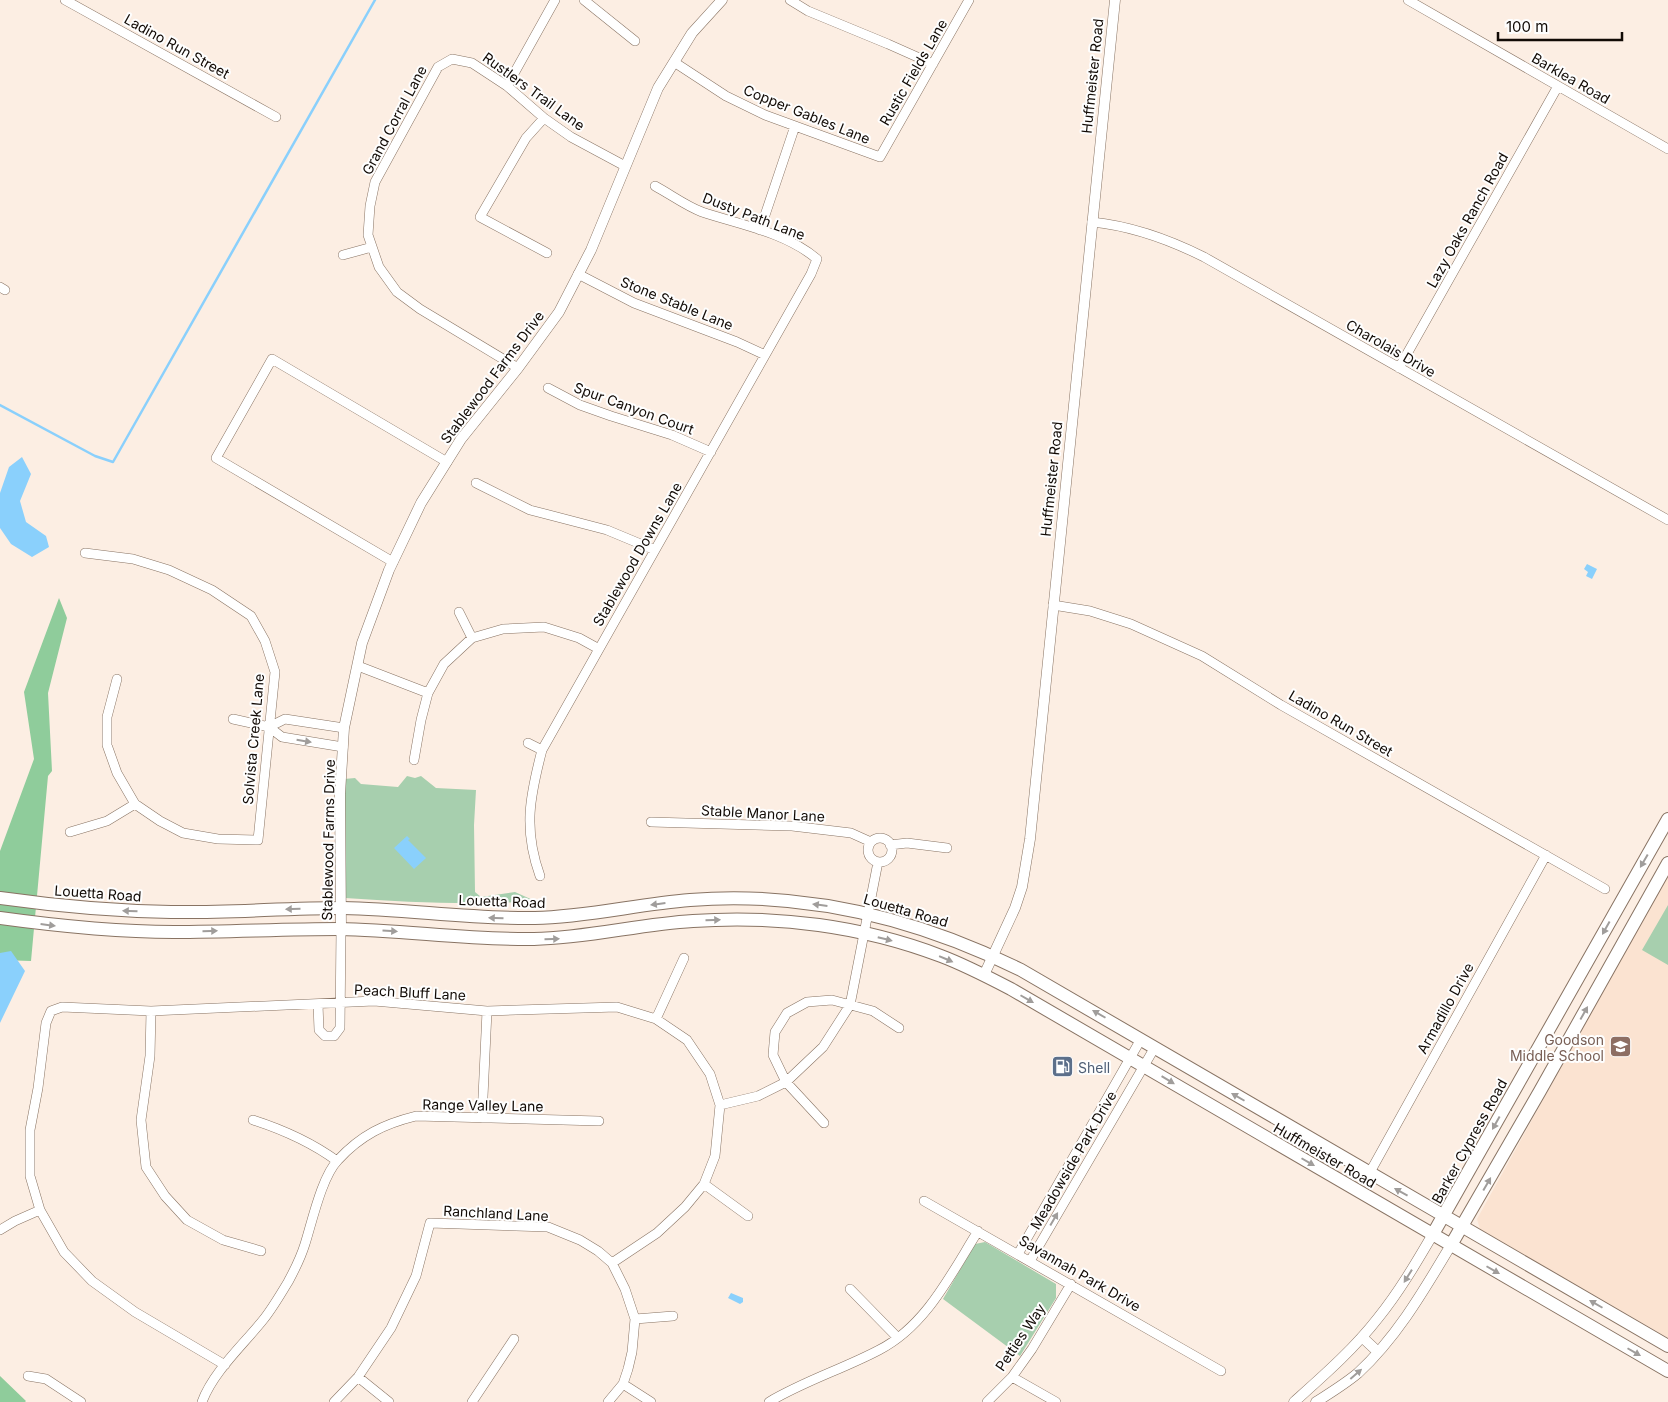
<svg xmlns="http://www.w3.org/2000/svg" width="1668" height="1402" font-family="Inter,sans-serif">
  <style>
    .built { fill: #fbe3d1 }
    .green { fill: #a7cfae }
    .forest { fill: #8fcc9b }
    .water { fill: #8ad0fc }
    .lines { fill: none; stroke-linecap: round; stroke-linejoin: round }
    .stream { stroke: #8ad0fc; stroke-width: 2.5 }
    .minor-casing { stroke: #887363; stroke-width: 10 }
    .tertiary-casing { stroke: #887363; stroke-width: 11 }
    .secondary-casing { stroke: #887363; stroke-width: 14 }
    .minor { stroke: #fff; stroke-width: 9 }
    .tertiary { stroke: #fff; stroke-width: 10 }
    .secondary { stroke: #fff; stroke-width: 12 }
    .oneway { fill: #a09d9b }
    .labels { text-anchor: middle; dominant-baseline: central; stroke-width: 4; stroke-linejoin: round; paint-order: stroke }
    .street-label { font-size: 14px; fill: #110a05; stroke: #fefefe }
    .education-label { font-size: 14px; fill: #785e54; stroke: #fefefe; text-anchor: end }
    .service-label { font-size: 14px; fill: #4e5e75; stroke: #fefefe; text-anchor: start }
  </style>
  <rect width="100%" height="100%" fill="#fceee3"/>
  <path class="built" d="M1668 875V1338L1480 1229 1477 1219Z"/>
  <path class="green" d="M407 776 415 778 421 776 436 788 476 790 474 825 475 892 481 897 515 892 535 901C471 906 409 902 345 898L344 779 355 778 361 784 398 787Z
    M1668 905V965L1642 950Z
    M985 1242 1056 1284V1298L1020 1356 943 1299 975 1244Z"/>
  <path class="forest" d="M59 598 67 618 48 693 52 771 48 776 31 961 0 960V851L34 759 24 692Z
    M0 1376 26 1401 25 1402H0Z"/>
  <path class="water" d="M22 457 31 474 20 501 26 522 46 536 49 547 32 557 11 544 0 528V493L9 467Z
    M1587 564 1597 569 1592 579 1586 576 1588 572 1584 569Z
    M407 836 410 839 408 840 426 858 414 869 394 848Z
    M11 951 25 971 0 1023V953Z
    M731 1293 743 1298V1302L740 1304 728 1298Z"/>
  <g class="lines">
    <path class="stream" d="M0 405 95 456 113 462 375 0"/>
    <defs>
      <path id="minor" d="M65 0 276 117
        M584 0 635 41
        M790 0 808 11 888 44 933 64
        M1408 0 1668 149
        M674 62 726 96 765 115 880 157 969 0
        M507 86 555 0
        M544 118 526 138 480 217 547 253
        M1092 222C1132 226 1168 239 1204 257L1668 520
        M760 230 795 126
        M343 255 372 247
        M578 274 634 303 737 342 765 355
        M0 287 5 290
        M518 368 420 309 397 292 379 267 368 235 370 206 375 182 438 67 452 59 472 63 507 86 544 118 571 137 625 166
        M1399 368 1558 86
        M548 388 580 405 611 416 672 435 711 452
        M476 483 530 510 607 530 655 550
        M85 553 133 559 169 570 212 590 251 616 265 641 275 672 258 840 218 839 183 833 160 821 135 804 117 773 107 745V717L117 679
        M393 562 216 458 272 359 447 462
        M1053 605 1090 611 1131 624 1202 656 1281 705 1605 889
        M459 612 472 638
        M358 666 428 693
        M233 719 269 727 282 737 343 747
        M269 727 285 719 344 728
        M528 743 542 750
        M414 760 421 720 428 693 444 664 472 638 503 629 544 627 579 638 599 649
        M651 822 792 826 851 833 871 842
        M70 832 107 821 135 804
        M868 850a12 12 0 1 1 24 0a12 12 0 1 1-24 0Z
        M890 845 907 843 947 848
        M540 876C523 829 530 796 542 750L811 274 817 259C785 232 741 225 702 212 686 206 670 194 655 186
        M318 1004 319 1030 325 1036H334L340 1028 341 929
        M151 1011 150 1056 141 1120 146 1167 165 1196 187 1220 223 1240 261 1251
        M656 1019 684 958
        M720 1105 758 1096 786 1082 823 1047 850 1005 878 862
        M482 1118 487 1011
        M253 1120C284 1130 311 1142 337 1161
        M824 1123 786 1082 773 1055 775 1032 787 1013 807 1002 832 1000 873 1011 899 1028
        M1369 1174 1546 855
        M704 1184 748 1216
        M924 1201 1221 1371
        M0 1230 15 1221 40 1210
        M1018 1254 1141 1039
        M1030 1261 1155 1047
        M850 1289 897 1337
        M635 1319 673 1316
        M225 1365 135 1312 92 1281 64 1252 40 1210 30 1176V1130L38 1088 46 1023 51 1011 62 1007 151 1011 374 1001 487 1011 617 1007 656 1019 687 1040 710 1074 720 1105 715 1156 704 1184 685 1207 657 1233 612 1263
        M28 1376 46 1379 81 1402
        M358 1377 389 1402
        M1012 1377 1056 1402
        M623 1384 651 1402
        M202 1402C213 1372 243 1345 263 1320 272 1309 280 1295 288 1282 294 1271 301 1257 305 1244 312 1222 322 1176 338 1160 361 1135 384 1124 416 1116L599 1121
        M334 1402 358 1377 391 1328 416 1276 430 1223 548 1227 580 1240 598 1251 612 1263 625 1289 635 1319 632 1352 628 1369 623 1384 608 1402
        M472 1402 514 1339
        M769 1402C804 1381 843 1369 879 1350 926 1326 951 1274 978 1231
        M987 1402 1012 1377 1032 1349 1071 1284"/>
      <path id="tertiary" d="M341 929 340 794 344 728 362 643 389 570 421 503 461 439 518 368 559 312 591 250 658 88 692 33 722 0
        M984 975 1015 908 1022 887 1030 839 1115 0
        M1362 1337 1378 1352
        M1294 1402C1323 1376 1354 1349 1378 1318 1399 1292 1416 1263 1433 1234
        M1316 1402C1330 1393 1345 1384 1358 1373 1397 1337 1424 1290 1451 1245"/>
      <path id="secondary" d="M0 898C57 906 113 911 171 912 228 913 285 908 343 908 407 909 470 919 535 918 587 917 638 904 690 900 806 891 918 919 1021 970L1668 1346
        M0 918C58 926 116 932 174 932 229 932 284 929 339 929 404 930 469 940 534 939 588 938 640 924 693 921 776 915 863 926 941 956 965 965 988 977 1011 989L1668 1371
        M1433 1234 1668 819
        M1451 1245 1540 1091 1668 863"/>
    </defs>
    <use href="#minor" class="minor-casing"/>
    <use href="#tertiary" class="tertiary-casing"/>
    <use href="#secondary" class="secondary-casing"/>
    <use href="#minor" class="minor"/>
    <use href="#tertiary" class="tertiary"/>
    <use href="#secondary" class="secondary"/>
  </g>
  <defs><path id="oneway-solid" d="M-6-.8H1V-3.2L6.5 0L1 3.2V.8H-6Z" transform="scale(1.25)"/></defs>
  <g class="oneway">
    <use href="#oneway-solid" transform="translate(304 741) rotate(9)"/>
    <use href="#oneway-solid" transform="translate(1644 861) rotate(120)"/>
    <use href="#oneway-solid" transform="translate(658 904) rotate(173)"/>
    <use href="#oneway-solid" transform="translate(820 905) rotate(-173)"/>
    <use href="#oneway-solid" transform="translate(293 909) rotate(179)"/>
    <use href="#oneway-solid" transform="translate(130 911) rotate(-178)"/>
    <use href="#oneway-solid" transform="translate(496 918) rotate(-178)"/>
    <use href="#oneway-solid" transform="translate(713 920) rotate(-2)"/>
    <use href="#oneway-solid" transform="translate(48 925) rotate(7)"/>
    <use href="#oneway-solid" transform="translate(1606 928) rotate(119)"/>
    <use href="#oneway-solid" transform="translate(210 931) rotate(-1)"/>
    <use href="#oneway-solid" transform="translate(390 931) rotate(3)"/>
    <use href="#oneway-solid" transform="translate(552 939) rotate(-2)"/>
    <use href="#oneway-solid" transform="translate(885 939) rotate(14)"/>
    <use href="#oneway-solid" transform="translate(946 959) rotate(23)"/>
    <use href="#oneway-solid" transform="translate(1027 999) rotate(30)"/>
    <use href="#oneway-solid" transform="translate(1584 1013) rotate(-61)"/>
    <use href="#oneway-solid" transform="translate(1099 1014) rotate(-150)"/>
    <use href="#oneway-solid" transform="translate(1168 1080) rotate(31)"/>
    <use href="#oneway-solid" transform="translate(1238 1097) rotate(-150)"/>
    <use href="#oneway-solid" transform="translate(1496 1123) rotate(119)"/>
    <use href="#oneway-solid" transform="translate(1308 1162) rotate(30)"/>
    <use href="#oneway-solid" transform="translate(1487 1184) rotate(-60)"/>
    <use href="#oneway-solid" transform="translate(1401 1192) rotate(-151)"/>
    <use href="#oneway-solid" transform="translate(1054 1219) rotate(-60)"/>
    <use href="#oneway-solid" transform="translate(1493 1270) rotate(30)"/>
    <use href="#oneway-solid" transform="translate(1408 1276) rotate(122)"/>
    <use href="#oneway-solid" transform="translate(1596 1304) rotate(-150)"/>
    <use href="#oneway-solid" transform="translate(1634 1352) rotate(30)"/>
    <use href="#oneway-solid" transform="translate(1356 1374) rotate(-41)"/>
  </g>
  <defs>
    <symbol id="school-square" viewBox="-11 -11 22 22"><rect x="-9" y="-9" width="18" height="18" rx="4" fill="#8d6e63" stroke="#fefefe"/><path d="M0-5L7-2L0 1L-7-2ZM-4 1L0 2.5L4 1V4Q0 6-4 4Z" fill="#fff"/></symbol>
    <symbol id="fuel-square" viewBox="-11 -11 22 22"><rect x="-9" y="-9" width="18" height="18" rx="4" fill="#5c6f8a" stroke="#fefefe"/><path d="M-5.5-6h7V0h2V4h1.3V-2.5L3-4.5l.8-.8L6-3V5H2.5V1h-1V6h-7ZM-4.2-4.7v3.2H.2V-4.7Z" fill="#fff"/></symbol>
  </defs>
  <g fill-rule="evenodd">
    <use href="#school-square" x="1608" y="1034" width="25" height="25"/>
    <use href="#fuel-square" x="1050" y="1054" width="25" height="25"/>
  </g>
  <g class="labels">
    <g class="street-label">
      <text transform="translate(177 46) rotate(29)">Ladino Run Street</text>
      <text transform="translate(913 72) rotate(-60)">Rustic Fields Lane</text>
      <text transform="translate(1092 76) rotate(-84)">Huffmeister Road</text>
      <text transform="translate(1571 78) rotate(30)">Barklea Road</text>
      <text transform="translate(534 91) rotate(36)">Rustlers Trail Lane</text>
      <text transform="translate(807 114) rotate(22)">Copper Gables Lane</text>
      <text transform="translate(394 120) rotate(-62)">Grand Corral Lane</text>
      <text transform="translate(754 216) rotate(21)">Dusty Path Lane</text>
      <text transform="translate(1467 220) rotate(-61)">Lazy Oaks Ranch Road</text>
      <text transform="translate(677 303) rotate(22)">Stone Stable Lane</text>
      <text transform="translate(1391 348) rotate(30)">Charolais Drive</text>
      <text transform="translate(492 377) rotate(-53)">Stablewood Farms Drive</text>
      <text transform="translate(634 408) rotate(20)">Spur Canyon Court</text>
      <text transform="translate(1051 479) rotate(-84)">Huffmeister Road</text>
      <text transform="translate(637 554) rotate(-60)">Stablewood Downs Lane</text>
      <text transform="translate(1341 723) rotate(30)">Ladino Run Street</text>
      <text transform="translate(253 739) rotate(-85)">Solvista Creek Lane</text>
      <text transform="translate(763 813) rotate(3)">Stable Manor Lane</text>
      <text transform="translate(328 840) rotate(-89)">Stablewood Farms Drive</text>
      <text transform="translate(98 893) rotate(4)">Louetta Road</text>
      <text transform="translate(502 901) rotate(2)">Louetta Road</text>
      <text transform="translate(906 910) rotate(16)">Louetta Road</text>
      <text transform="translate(410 992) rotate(3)">Peach Bluff Lane</text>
      <text transform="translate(1445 1008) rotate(-61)">Armadillo Drive</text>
      <text transform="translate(483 1105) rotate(1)">Range Valley Lane</text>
      <text transform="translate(1469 1141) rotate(-61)">Barker Cypress Road</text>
      <text transform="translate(1325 1155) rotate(30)">Huffmeister Road</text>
      <text transform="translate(1073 1160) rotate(-60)">Meadowside Park Drive</text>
      <text transform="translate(496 1213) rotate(3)">Ranchland Lane</text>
      <text transform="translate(1080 1273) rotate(30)">Savannah Park Drive</text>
      <text transform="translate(1020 1337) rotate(-56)">Petties Way</text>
    </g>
    <g class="education-label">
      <text x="1604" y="1039">Goodson<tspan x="1604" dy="16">Middle School</tspan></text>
    </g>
    <g class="service-label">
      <text x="1078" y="1067">Shell</text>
    </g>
  </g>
  <path d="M1498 32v8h124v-8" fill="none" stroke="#110a05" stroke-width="2.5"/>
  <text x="1506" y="32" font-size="15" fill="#110a05" stroke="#fefefe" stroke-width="4" paint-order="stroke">100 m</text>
</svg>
